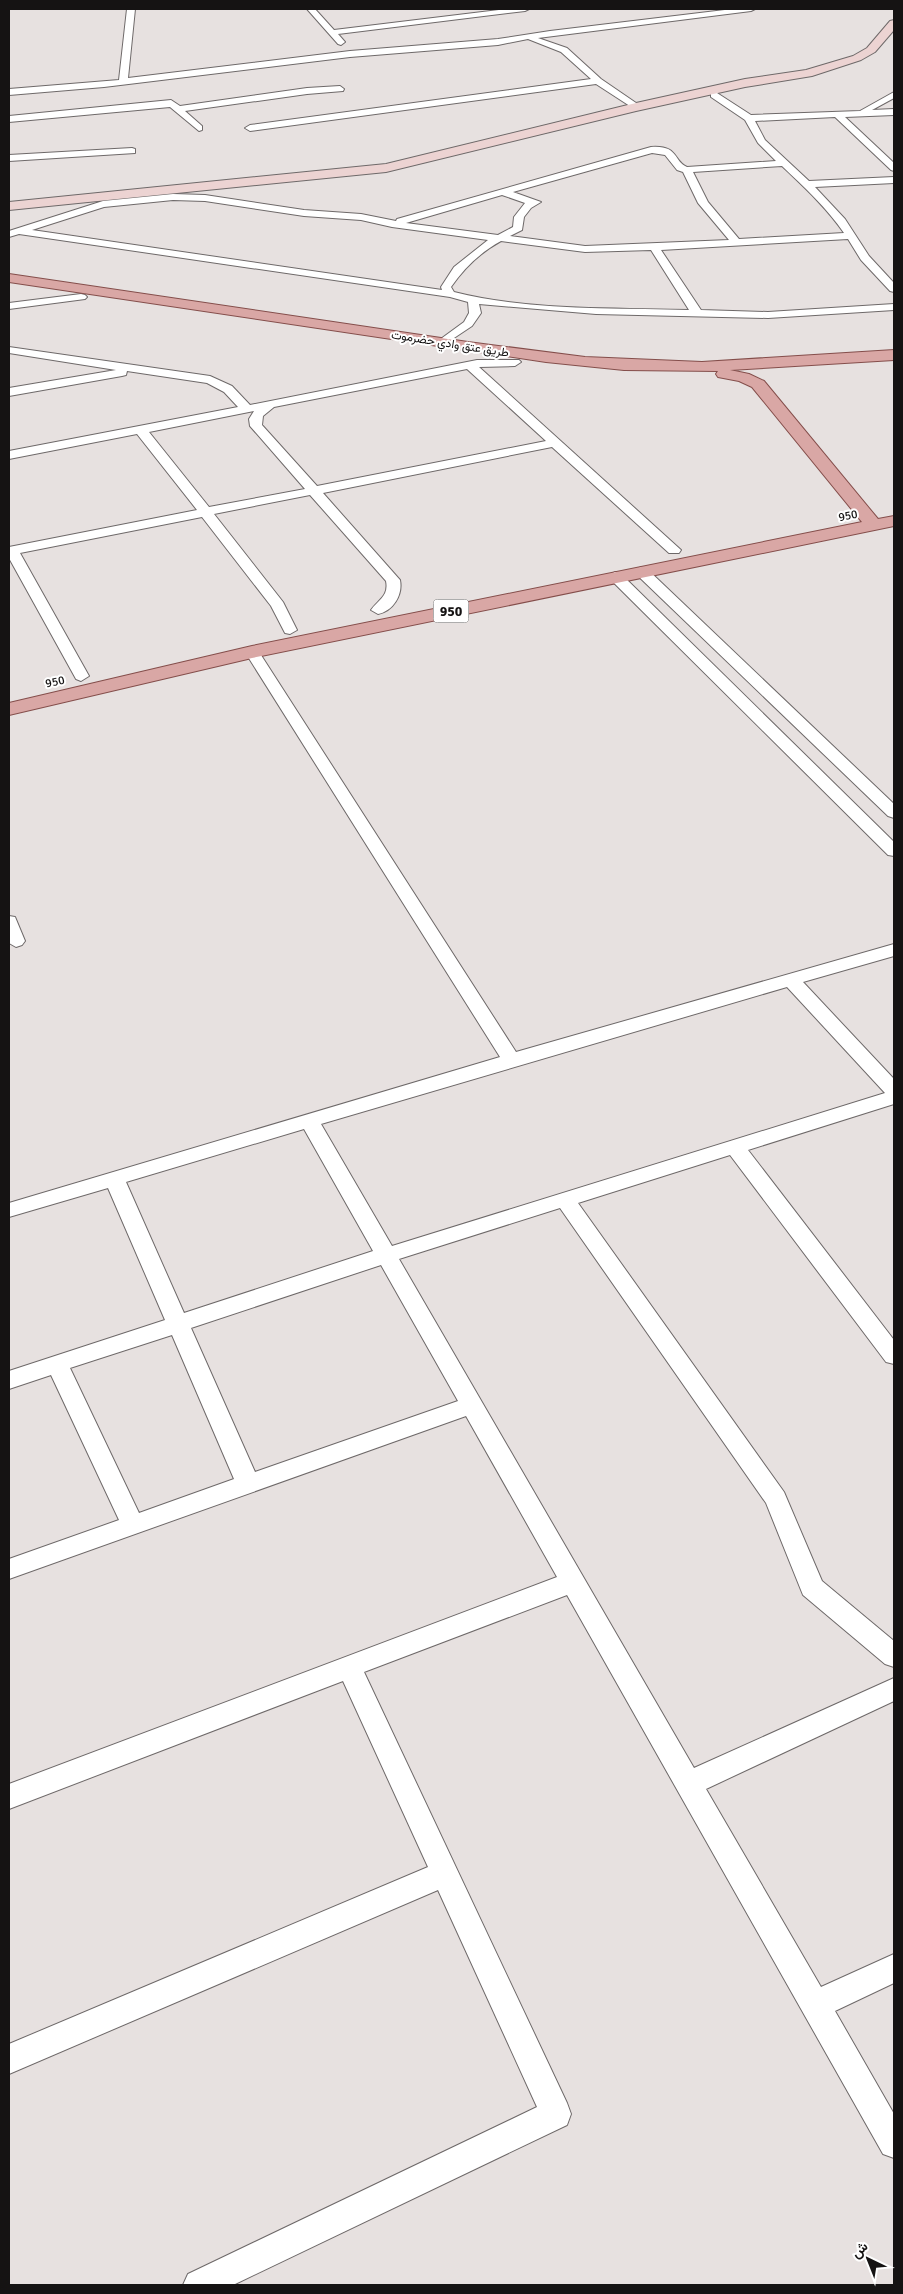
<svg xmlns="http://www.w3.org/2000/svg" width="903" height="2294" font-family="Signika,Vazirmatn,sans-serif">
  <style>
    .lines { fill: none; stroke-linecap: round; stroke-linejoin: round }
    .street-casing { stroke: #6e6969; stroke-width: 2 }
    .secondary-casing { stroke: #6e6969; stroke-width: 2 }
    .primary-casing { stroke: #844e4b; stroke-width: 2 }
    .street { fill: #fff; fill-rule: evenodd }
    .secondary { fill: #ecd3d2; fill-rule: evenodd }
    .primary { fill: #d9a7a5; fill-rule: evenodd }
    .labels { text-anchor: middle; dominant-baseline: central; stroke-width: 4; stroke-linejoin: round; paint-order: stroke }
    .far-street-label { font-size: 12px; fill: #151313; stroke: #fff }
    .shield { fill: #fff; stroke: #5b5a5a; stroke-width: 1 }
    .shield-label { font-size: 14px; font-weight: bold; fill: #151313 }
  </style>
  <rect width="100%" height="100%" fill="#e7e1e0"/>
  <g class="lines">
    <defs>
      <path id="street" d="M127 9H135L128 78 350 51 498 39 550 31 733 9H755L751 11 538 38 567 48 601 79 639 105 641 107 636 110 596 84 250 131 245 128 250 125 591 79 561 52 528 39 498 45 350 57 104 87 9 95V89L119 80Z
        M307 9H315L334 30 507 9H529L525 11 338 34 345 42 341 45 338 44Z
        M340 86 344 89 343 91 307 94 185 111 202 126V130L199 131 170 107 9 122V116L171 100 180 106 307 88Z
        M894 92V98L872 110 894 109V115L845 117 894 163V171L891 170 835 117 755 121 765 140 809 181 894 177V183L815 187 845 219 869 256 894 283V292L890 291 861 260 848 239 661 250 701 310 768 312 894 304V310L768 318 596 314 479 304 481 313 472 326 442 346 438 345 436 343 438 341 464 322 469 313 468 302 450 297 19 234 9 237V231L103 201 173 194 205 195 304 210 361 214 396 221 397 219 651 147C679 145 673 161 687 167L776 161 758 143 745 120 711 97V93H717L751 115 860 111ZM652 153 665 155 677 170 683 172 698 203 729 240 585 246 510 236 522 230 524 217 531 208 541 202 513 192ZM782 166C804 187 827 208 844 233L739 239 708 202 693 172ZM502 195 525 203 514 217 513 227 498 235 406 223ZM173 200 205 201 304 216 361 220 392 227 488 240 454 267 441 287 442 290 32 230 104 207ZM501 241 585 252 651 250 689 310C612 308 529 311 454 292L451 287C464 268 481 252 501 241Z
        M132 148 135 149V153L9 161V155Z
        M81 294 85 295 87 297 85 299 9 309V303Z
        M9 347 210 376 232 386 250 405 477 360H519L521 362 515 366 479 367 681 550 679 553H669L552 447 323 493 400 580C403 595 393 611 378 614L371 610C379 599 389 596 386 581L310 495 214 514 283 602 297 630 290 634 285 633 271 606 202 517 20 553 89 676 81 681 76 679 9 558V547L197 510 137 434 9 459V451L238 407 224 392 207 383 127 371 126 375 122 376 9 396V388L116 370 9 353ZM467 369 546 441 317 486 262 425 263 416 274 407ZM254 411 249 419 250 426 305 489 209 507 149 432Z
        M641 567 646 568 894 804V818L888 816 636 574 634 571Z
        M615 572 620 573 894 842V856L888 855 610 579 608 576Z
        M252 648 259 652 516 1052 894 944V956L803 982 894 1079V1104L748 1150 894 1340V1364L886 1362 730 1155 578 1203 784 1492 822 1581 894 1641V1667L885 1664 803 1595 766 1503 560 1208 399 1259 694 1768 894 1678V1701L706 1789 821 1987 894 1954V1983L835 2011 894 2114V2158L883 2154 567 1595 364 1672 567 2103 571 2114 567 2125 233 2285H183L188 2274 537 2107 438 1890 9 2074V2044L428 1867 343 1681 9 1809V1784L557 1577 466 1416 9 1579V1559L119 1520 51 1375 9 1389V1371L165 1320 108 1188 9 1217V1203L500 1057 245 652ZM787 987 885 1093 392 1246 321 1124ZM304 1129 373 1251 184 1313 126 1182ZM381 1265 458 1401 255 1472 191 1328ZM172 1335 234 1479 139 1513 70 1368Z
        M9 916 15 917 25 941 22 945 16 947 9 943Z"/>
      <path id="secondary" d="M894 20V30L875 52 861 60 812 76 745 87 636 111 386 172 9 210V202L386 164 636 103 745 79 806 70 853 56 867 48 890 21Z"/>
      <path id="primary" d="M9 274 468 342 585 357 702 362 894 350V360L730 370 749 374 764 381 878 519 894 516V526L252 658 9 715V703L252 646 862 522 752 387 739 381 718 377 716 374 718 371 624 370 546 362 9 282Z"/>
    </defs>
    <use href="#street" class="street-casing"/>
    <use href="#secondary" class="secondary-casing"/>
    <use href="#primary" class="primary-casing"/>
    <use href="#street" class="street"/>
    <use href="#secondary" class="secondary"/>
    <use href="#primary" class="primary"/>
  </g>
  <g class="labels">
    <g class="far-street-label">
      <text transform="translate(450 344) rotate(9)">طريق عتق وادي حضرموت</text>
      <text transform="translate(848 516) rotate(-11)">950</text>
      <text transform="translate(55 682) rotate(-13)">950</text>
    </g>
    <rect class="shield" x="433.5" y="599.5" width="35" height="23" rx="4"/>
    <g class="shield-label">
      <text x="451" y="611">950</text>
    </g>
  </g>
  <rect width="903" height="2294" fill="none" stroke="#151313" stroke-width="20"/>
  <g transform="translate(868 2259) rotate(317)" stroke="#ffffff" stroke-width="4" paint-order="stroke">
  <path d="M0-4L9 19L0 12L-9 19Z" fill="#151313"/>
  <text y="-8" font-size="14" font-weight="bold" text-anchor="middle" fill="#151313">ش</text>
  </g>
</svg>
